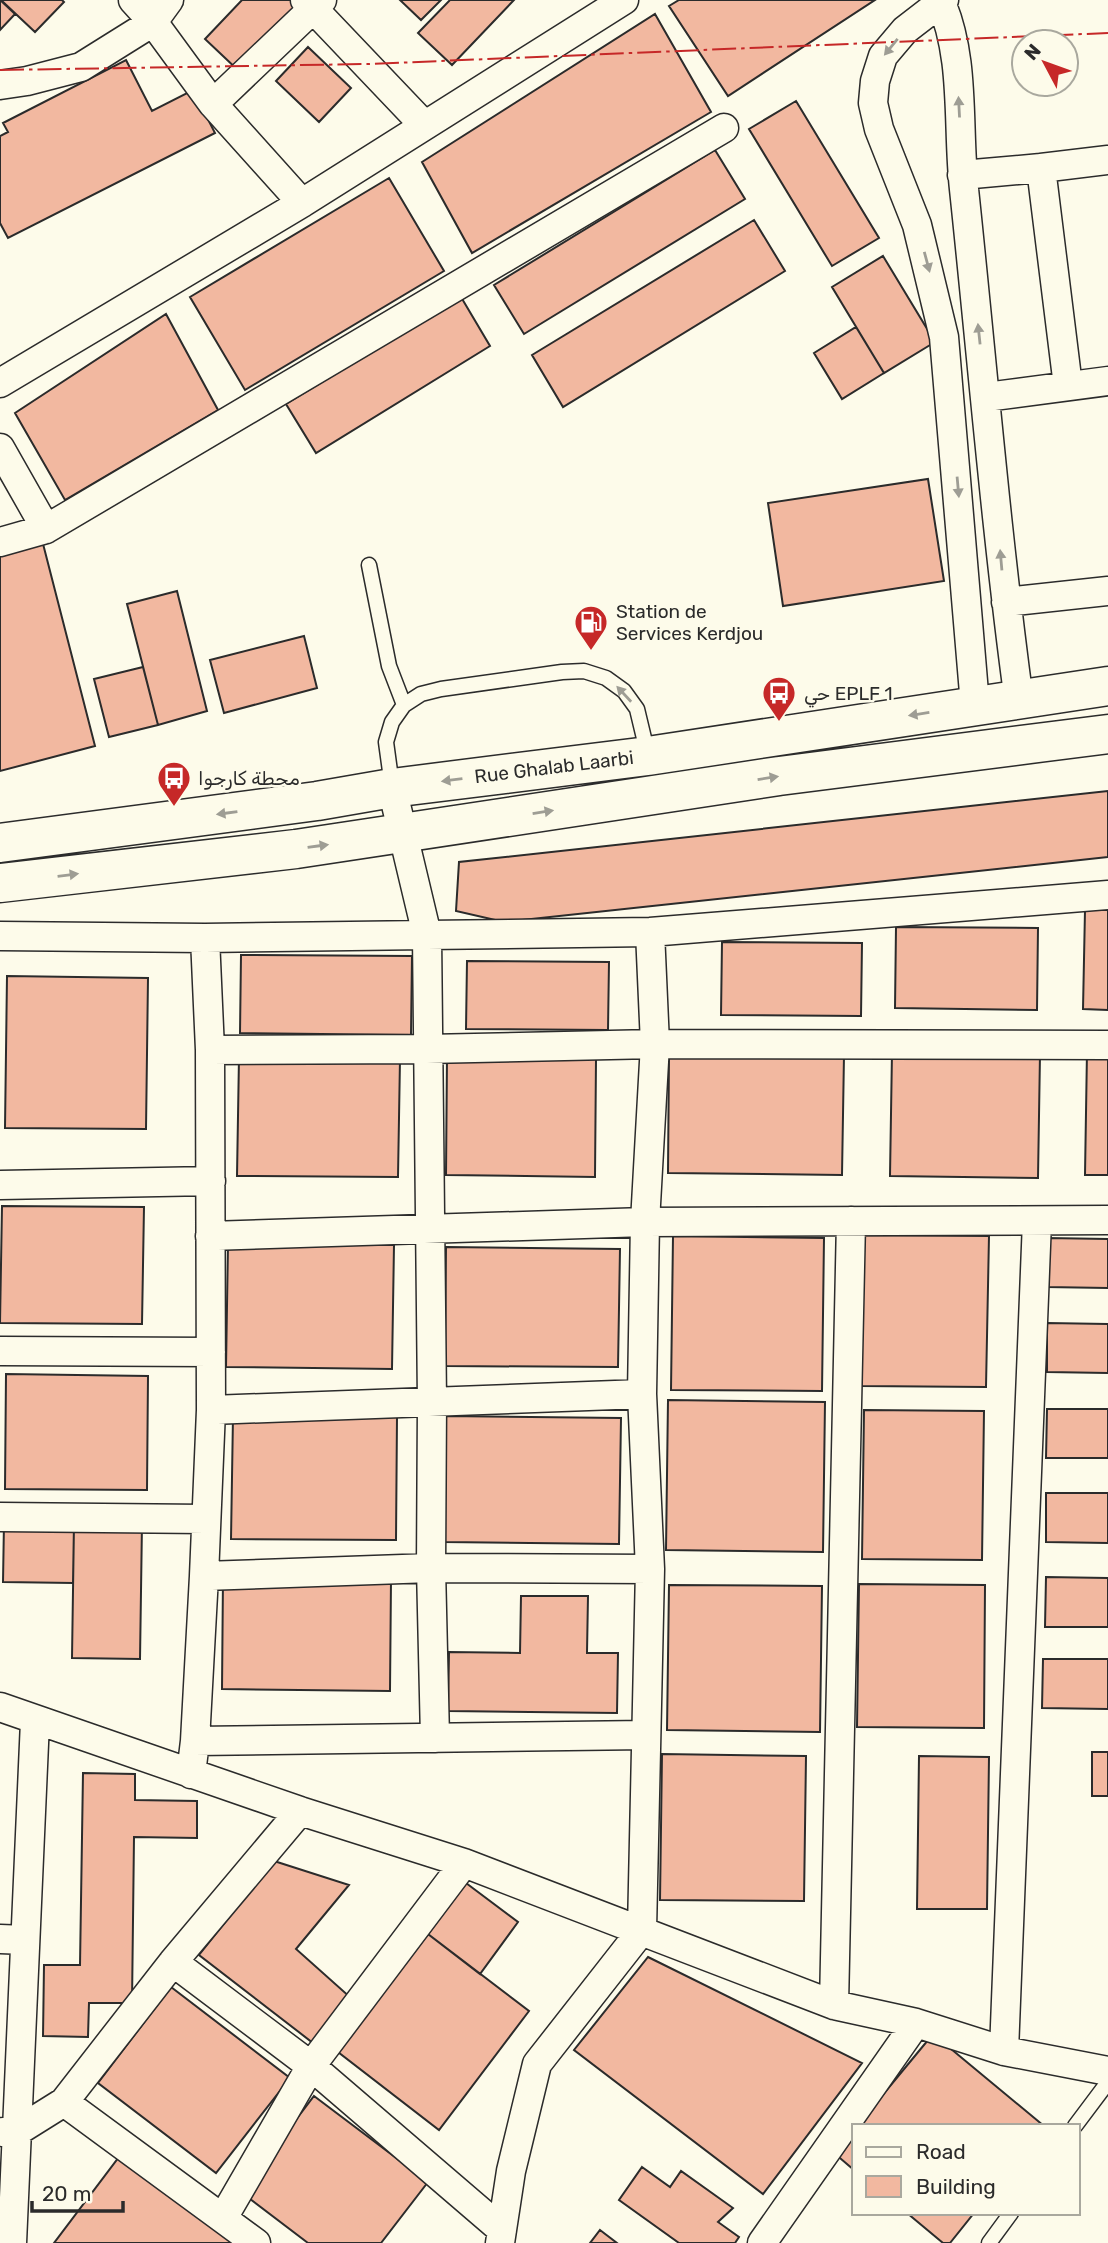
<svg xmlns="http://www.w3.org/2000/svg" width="1108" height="2243" font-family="Rubik,'Noto Naskh Arabic',sans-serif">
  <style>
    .building { fill: #f2b8a0; stroke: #2b2b2b; stroke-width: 2 }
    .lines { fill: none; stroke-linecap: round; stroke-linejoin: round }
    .lane-casing { stroke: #2b2b2b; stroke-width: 17 }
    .street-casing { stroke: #2b2b2b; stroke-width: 31 }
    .primary-casing { stroke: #2b2b2b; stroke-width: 41 }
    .lane { stroke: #fdfbea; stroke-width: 14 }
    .street { stroke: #fdfbea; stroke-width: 28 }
    .primary { stroke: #fdfbea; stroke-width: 38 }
    .power { stroke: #c62828; stroke-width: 2; stroke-dasharray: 24 5 3.5 5; stroke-linecap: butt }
    .oneway { fill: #9e9d94 }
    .labels { text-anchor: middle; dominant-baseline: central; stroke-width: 5; stroke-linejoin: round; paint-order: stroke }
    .poi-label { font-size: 19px; fill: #2b2b2b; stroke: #fdfbea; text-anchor: start }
    .street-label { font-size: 19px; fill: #2b2b2b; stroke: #fdfbea }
  </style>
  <rect width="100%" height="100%" fill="#fdfbea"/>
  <path class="building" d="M0 0 15 14 0 30Z
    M1 0H62L64 2 35 32Z
    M242 0H300L305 5 241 73 205 39Z
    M400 0H441L421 20Z
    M450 0H514L452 65 418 33Z
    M679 0H875L728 96 669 6Z
    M655 14 711 112 472 253 422 162Z
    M308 47 351 88 319 122 276 81Z
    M126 60 152 111 193 90 215 133 8 238 0 223V136L8 132 3 123Z
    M796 101 879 238 832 266 749 129Z
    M715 150 745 199 524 334 494 285Z
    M389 178 444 271 245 390 190 297Z
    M754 220 785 271 563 407 532 355Z
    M883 256 935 342 884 373 832 287Z
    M461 297 490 346 316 453 286 404Z
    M166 314 218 410 65 500 15 413Z
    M856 327 884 373 842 399 814 353Z
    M928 479 944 581 783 606 768 503Z
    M41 536 95 746 0 771V547Z
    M177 591 207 711 158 725 127 604Z
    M304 636 317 688 224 713 210 660Z
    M143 667 158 725 109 737 94 679Z
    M1108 791V857L504 922 456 911 459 862Z
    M1085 910H1108V1010L1083 1009Z
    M896 927 1038 928 1037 1010 895 1008Z
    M722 942 862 943 861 1016 721 1015Z
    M241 955 412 956 411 1035 240 1033Z
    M467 961 609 962 608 1030 466 1029Z
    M7 976 148 978 146 1129 5 1128Z
    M1087 1051H1108V1175H1085Z
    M892 1052 1040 1054 1038 1178 890 1176Z
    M669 1053 844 1055 842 1175 668 1173Z
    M239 1057 400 1059 398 1177 237 1176Z
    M447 1057 596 1059 595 1177 446 1175Z
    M2 1206 144 1207 142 1324 0 1323Z
    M863 1235 989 1236 986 1387 861 1386Z
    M673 1236 824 1238 822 1391 671 1390Z
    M1047 1238 1108 1239V1288L1046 1287Z
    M228 1244 394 1245 392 1369 226 1367Z
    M446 1247 620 1249 618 1367 445 1366Z
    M1047 1323 1108 1324V1373L1047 1372Z
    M6 1374 148 1376 147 1490 5 1489Z
    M668 1400 825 1402 823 1552 666 1550Z
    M1047 1409H1108V1458H1046Z
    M864 1410 984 1411 982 1560 862 1559Z
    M233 1416 397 1417 396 1540 231 1539Z
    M445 1416 621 1418 619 1544 444 1542Z
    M1046 1493H1108V1543L1046 1542Z
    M4 1522 74 1523 73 1583 3 1582Z
    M74 1523H142L140 1659 72 1658Z
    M223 1577 391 1579 390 1691 222 1689Z
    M1046 1577 1108 1578V1627H1045Z
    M859 1584 985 1585 984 1728 857 1727Z
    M669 1585 822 1586 820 1732 667 1730Z
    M521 1596H588L587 1653H618L617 1713 448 1711 449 1652 520 1653Z
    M1043 1659H1108V1709L1042 1708Z
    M1092 1752H1108V1796H1092Z
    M662 1754 806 1756 804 1901 660 1900Z
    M919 1756 989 1757 987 1909H917Z
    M83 1773 135 1774V1800L197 1801V1838L134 1837 132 2003H89L88 2037 43 2036 44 1965H80Z
    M274 1861 349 1885 296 1949 351 1998 313 2043 199 1955Z
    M466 1883 518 1922 480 1974 428 1934Z
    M428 1934 529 2011 439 2130 338 2052Z
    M648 1957 862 2063 763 2194 574 2050Z
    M171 1987 290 2078 216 2173 98 2083Z
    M933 2034 1044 2126H857Z
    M314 2096 428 2182 381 2243H308L241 2192Z
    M854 2129V2170L834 2153Z
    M119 2157 233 2243H54Z
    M642 2167 670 2187 681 2171 733 2208 718 2222 739 2237 735 2243H679L619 2200Z
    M907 2213H974L950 2243H943Z
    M600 2230 617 2243H590Z"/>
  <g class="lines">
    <defs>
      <path id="lane" d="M369 565 389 666 404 705
        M392 786 386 742 392 722 404 705 421 694 441 689 562 672 584 671 606 678 624 691 637 709 648 755
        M1075 2126 1108 2082
        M989 2243 1011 2213"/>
      <path id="street" d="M133 0 153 22 169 0
        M305 0 424 125
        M940 0C966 58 957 126 964 189 982 359 996 531 1019 701
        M944 0 905 30 883 56 875 81 873 103 879 129 917 225 944 337 975 705
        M0 85 27 81 81 67 153 22 213 104 302 203
        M213 104 322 0
        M962 175 1041 168
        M0 383 302 203 624 0
        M1068 386 1041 168 1108 160
        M986 397 1108 381
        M0 448 46 529
        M0 542 46 529 724 128
        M1006 602 1108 591
        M392 788 427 935 650 932 1108 895
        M0 936 205 938
        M210 1050 427 1049 655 1044 1108 1045
        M0 1185 211 1181
        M210 1236 645 1222 1108 1220
        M0 1351 211 1352
        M211 1410 642 1394
        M0 1517 205 1519
        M204 1576 431 1568 650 1569
        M0 1707 300 1811 464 1863 834 2005 916 2023 1004 2051 1108 2071
        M195 1741 646 1735
        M191 1774 195 1741 204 1576 211 1410 210 1050 205 938 427 935 432 1402 431 1568 435 1738
        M0 1939 25 1940
        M173 1962 311 2066 502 2230
        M834 2005 851 1221
        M1004 2051 1037 1221
        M64 2102 173 1962 300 1811
        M3 2132H16L64 2102 256 2243
        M223 2218 311 2066 464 1863
        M12 2243 35 1721
        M500 2243 511 2171 537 2064 642 1930 650 1569 642 1394 645 1222 655 1044 650 932
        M762 2243 916 2023"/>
      <path id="primary" d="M0 843 317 801 392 788 648 756 1108 686
        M0 883 296 849 779 776 1108 734"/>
    </defs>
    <use href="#lane" class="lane-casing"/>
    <use href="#street" class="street-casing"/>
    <use href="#primary" class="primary-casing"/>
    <use href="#lane" class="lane"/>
    <use href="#street" class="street"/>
    <use href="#primary" class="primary"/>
    <path class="power" d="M0 70 369 64 1108 33"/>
  </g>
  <defs><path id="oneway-solid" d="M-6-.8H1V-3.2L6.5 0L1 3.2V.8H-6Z" transform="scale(1.75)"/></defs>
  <g class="oneway">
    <use href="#oneway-solid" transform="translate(891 47) rotate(129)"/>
    <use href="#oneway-solid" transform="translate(959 107) rotate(-93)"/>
    <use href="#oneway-solid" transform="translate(927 262) rotate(75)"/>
    <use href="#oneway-solid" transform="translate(979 334) rotate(-96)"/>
    <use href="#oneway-solid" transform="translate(958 487) rotate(85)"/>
    <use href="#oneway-solid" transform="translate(1001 560) rotate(-95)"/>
    <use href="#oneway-solid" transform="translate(624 694) rotate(-133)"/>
    <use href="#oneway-solid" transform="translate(919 714) rotate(171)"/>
    <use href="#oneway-solid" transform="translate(768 778) rotate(-9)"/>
    <use href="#oneway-solid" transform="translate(452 780) rotate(173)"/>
    <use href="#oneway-solid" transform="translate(543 812) rotate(-9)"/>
    <use href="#oneway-solid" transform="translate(227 813) rotate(172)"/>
    <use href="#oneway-solid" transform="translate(318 846) rotate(-8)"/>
    <use href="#oneway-solid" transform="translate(68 875) rotate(-7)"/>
  </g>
  <defs>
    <symbol id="fuel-pin" viewBox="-11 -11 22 30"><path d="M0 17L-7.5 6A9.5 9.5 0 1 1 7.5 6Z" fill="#c62828" stroke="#fdfbea"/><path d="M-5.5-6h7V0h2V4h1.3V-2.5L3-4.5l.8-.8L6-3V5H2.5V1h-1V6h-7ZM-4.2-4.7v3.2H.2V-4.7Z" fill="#fff"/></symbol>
    <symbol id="bus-pin" viewBox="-11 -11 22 30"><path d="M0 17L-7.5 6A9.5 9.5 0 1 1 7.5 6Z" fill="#c62828" stroke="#fdfbea"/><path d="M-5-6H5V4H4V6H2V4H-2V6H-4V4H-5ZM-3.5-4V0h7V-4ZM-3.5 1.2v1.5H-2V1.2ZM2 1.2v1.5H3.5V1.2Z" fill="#fff"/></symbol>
  </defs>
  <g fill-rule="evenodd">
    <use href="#fuel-pin" x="572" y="603" width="38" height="52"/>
    <use href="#bus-pin" x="760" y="674" width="38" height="52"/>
    <use href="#bus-pin" x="155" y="759" width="38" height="52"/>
  </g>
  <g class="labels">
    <g class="poi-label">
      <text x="616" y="611">Station de<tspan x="616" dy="22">Services Kerdjou</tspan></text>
      <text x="804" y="693">حي EPLF 1</text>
      <text x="198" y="778">محطة كارجوا</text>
    </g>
    <g class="street-label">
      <text transform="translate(554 767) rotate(-7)">Rue Ghalab Laarbi</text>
    </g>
  </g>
  <rect x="852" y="2124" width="228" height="91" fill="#fdfbea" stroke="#a9a89e" stroke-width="2"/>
  <rect x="866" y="2147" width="35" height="10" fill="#fdfbea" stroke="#a9a89e" stroke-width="2"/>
  <text x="916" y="2159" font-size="21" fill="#2b2b2b">Road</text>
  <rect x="866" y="2176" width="35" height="21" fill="#f2b8a0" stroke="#a9a89e" stroke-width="2"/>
  <text x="916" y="2194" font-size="21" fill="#2b2b2b">Building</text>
  <g transform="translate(1045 63) rotate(311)"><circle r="33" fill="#fdfbea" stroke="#a9a89e" stroke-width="2"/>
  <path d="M0-5L12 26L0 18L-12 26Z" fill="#c62828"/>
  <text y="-10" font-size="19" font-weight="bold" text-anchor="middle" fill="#2b2b2b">N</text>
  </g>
  <path d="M32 2201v10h91v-10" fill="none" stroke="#2b2b2b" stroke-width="3.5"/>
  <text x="42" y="2201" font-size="21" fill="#2b2b2b" stroke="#fdfbea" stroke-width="5" paint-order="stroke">20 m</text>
</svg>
